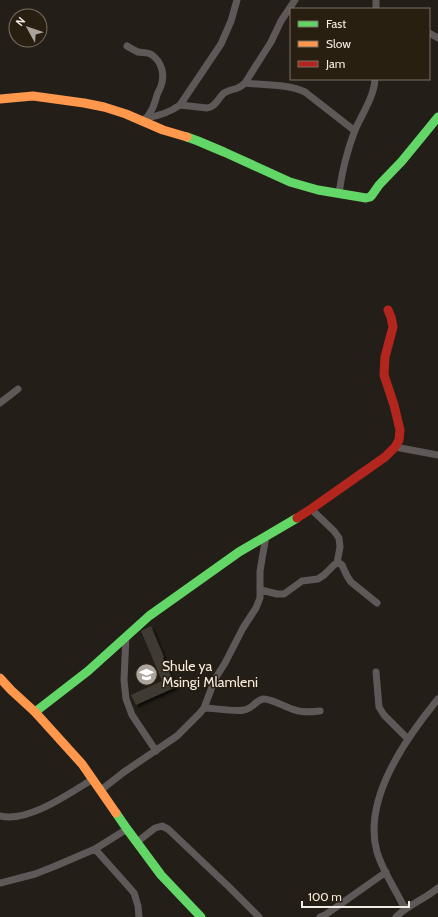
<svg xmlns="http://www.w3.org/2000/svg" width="438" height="917" font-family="Cabin,sans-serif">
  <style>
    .building { fill: #403a32; filter: url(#shadow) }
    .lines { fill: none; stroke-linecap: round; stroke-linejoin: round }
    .street { stroke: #5e5958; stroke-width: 7 }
    .fast { stroke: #63d668; stroke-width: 9 }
    .slow { stroke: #ff974d; stroke-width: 9 }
    .jam { stroke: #b3261e; stroke-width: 9 }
    .labels { text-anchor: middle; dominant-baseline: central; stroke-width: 3; stroke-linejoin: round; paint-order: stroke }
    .poi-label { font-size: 14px; fill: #f3ece3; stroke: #291f11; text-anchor: start }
  </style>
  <defs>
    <filter id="shadow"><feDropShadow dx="2.5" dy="2.5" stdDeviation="1" flood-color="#0009"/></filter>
  </defs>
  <rect width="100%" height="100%" fill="#231e17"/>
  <path class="building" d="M151 626 164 657 163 658 176 687 136 705 131 695 162 681 141 631Z"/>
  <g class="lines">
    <path class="street" d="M376 0V9
      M429 33 438 38
      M127 46C130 48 134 50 138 52 143 53 148 52 152 55 162 62 165 75 161 86 160 89 158 92 157 95 154 106 152 111 145 120
      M245 83C263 85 289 84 305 92L355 131
      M180 105 207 108C216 107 218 98 224 93 233 87 236 92 245 83L271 42 281 21 295 0
      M146 118C159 116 169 113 180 105L221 44 231 21 237 0
      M339 193C342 171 347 151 355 130 362 114 374 97 375 79
      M0 403 18 389
      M395 447 438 455
      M311 509 334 531 339 538 340 547 337 563
      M261 590 277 594H284L302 581 318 579 324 575 334 565 337 563H339L342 565 347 576 351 582 377 603
      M126 636 124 680 126 699 132 715 156 751
      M376 672 379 707 384 715 408 739
      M204 708C213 708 236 712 244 710 252 709 255 701 263 699 271 698 286 708 295 710 303 713 312 712 320 711
      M101 790 124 772 177 736 200 713 204 708 215 679 225 663 243 628 256 608 260 598V571L266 536
      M0 816C28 823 70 793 93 779
      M137 842 155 828 162 826 168 829 229 887 259 917
      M95 849 128 886 134 893 138 906 139 917
      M0 883 35 874 53 867 95 849 127 829
      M405 909C396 890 383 872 377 852 362 799 407 737 438 699
      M320 917 325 915 386 872
      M396 917C408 905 425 899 438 888"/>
    <path class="fast" d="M187 137 198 141 224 152 290 182 318 190 366 198 370 197 372 195 379 185 402 161 438 117
      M35 712 88 671 149 616 239 552 297 518
      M116 813 127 829 161 875 201 917"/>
    <path class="slow" d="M0 99 33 96 84 103 104 107 126 114 163 130 187 137
      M0 678 11 690 35 712 82 764 116 813"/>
    <path class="jam" d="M297 518 311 509 385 457 395 447 399 440 400 430 394 405 384 375 385 357 393 327 391 317 388 310"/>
  </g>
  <defs>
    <symbol id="school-disc" viewBox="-11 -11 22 22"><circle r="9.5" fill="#aaa49c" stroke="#291f11"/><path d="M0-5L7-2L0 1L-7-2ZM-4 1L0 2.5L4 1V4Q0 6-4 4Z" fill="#fff"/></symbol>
  </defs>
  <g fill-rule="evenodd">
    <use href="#school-disc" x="134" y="662" width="25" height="25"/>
  </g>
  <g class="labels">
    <g class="poi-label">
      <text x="162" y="666">Shule ya<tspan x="162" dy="16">Msingi Mlamleni</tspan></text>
    </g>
  </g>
  <rect x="290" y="8" width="140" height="72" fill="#291f11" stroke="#7a7165"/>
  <rect x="298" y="21" width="20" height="6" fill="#63d668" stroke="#7a7165"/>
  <text x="326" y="28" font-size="12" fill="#f3ece3">Fast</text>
  <rect x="298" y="41" width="20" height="6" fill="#ff974d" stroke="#7a7165"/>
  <text x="326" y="48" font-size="12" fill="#f3ece3">Slow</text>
  <rect x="298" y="61" width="20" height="6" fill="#b3261e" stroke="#7a7165"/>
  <text x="326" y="68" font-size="12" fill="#f3ece3">Jam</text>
  <g transform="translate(28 28) rotate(310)"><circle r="19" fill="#291f11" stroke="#7a7165"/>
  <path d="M0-3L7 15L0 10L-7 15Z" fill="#aaa49c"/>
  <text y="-6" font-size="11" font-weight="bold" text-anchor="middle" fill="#f3ece3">N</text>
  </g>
  <path d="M302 901v6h107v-6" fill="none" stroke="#f3ece3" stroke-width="2"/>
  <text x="308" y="901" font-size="12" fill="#f3ece3" stroke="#291f11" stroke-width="3" paint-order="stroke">100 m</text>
</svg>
